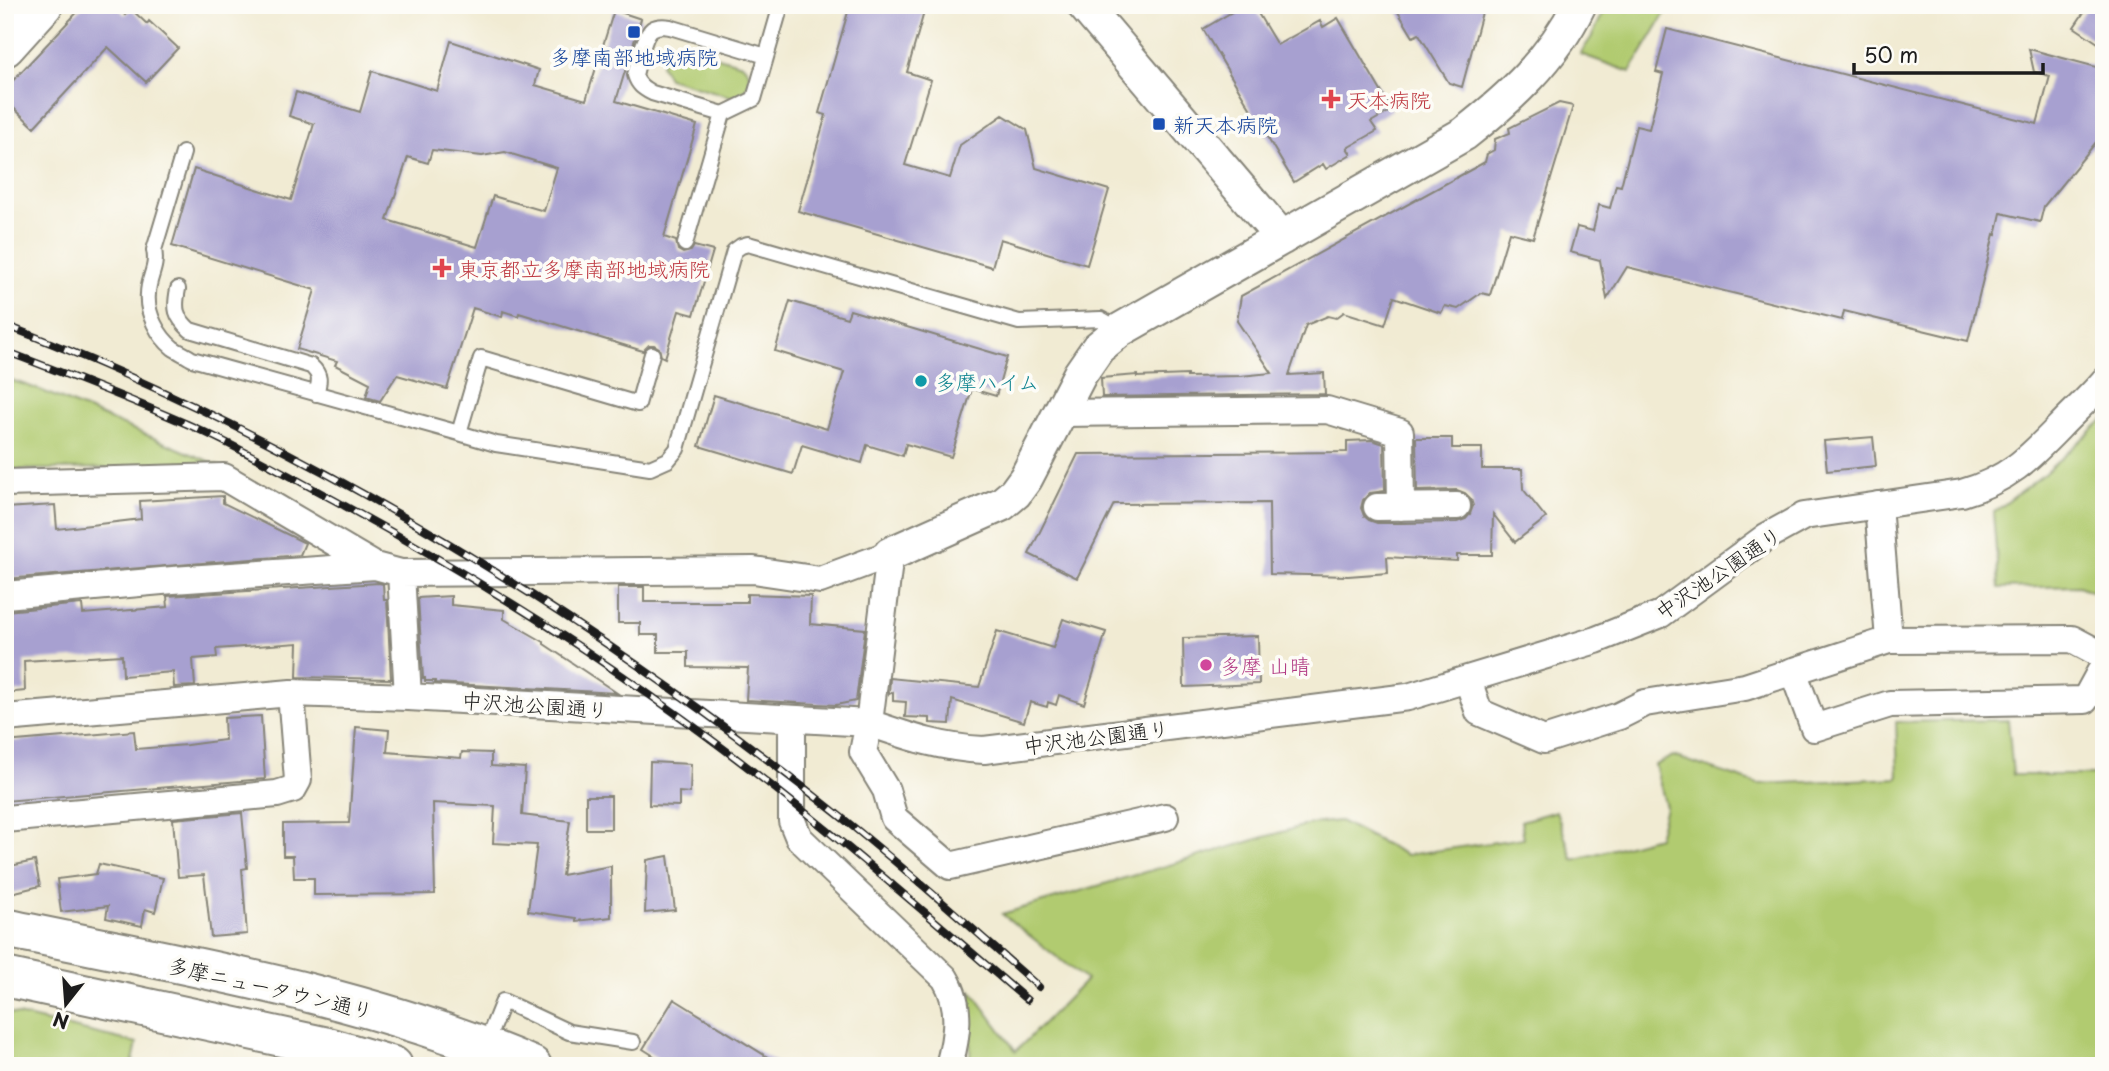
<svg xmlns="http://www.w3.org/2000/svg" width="2109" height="1071" font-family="'Playpen Sans','Klee One',sans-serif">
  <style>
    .green { fill: #b1cb70; stroke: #667446; stroke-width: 2 }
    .building { fill: #a7a0d0; fill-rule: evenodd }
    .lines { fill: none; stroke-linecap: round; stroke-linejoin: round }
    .service-casing { stroke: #868478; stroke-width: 18 }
    .minor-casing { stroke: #868478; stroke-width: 30 }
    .tertiary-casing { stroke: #868478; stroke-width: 37 }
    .secondary-casing { stroke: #868478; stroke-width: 42 }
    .service { stroke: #fff; stroke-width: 14 }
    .minor { stroke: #fff; stroke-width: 26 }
    .tertiary { stroke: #fff; stroke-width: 33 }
    .secondary { stroke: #fff; stroke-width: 38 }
    .rail-casing { stroke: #1c1c1c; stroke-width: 8 }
    .rail { stroke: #fdfcf7; stroke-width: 5; stroke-dasharray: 16; stroke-linecap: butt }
    .transit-dot { fill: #1a4fb4; stroke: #fdfcf7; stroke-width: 2.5 }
    .health-dot { fill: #e0444e; stroke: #fdfcf7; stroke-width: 2.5 }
    .culture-dot { fill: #0f9aa8; stroke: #fdfcf7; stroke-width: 2.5 }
    .hotel-dot { fill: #d1479c; stroke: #fdfcf7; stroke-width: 2.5 }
    .labels { text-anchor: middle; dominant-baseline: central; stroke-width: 7; stroke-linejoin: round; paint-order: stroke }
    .transit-label { font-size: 21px; fill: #164399; stroke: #fdfcf7 }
    .health-label { font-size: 21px; fill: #be3a42; stroke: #fdfcf7; text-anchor: start }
    .culture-label { font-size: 21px; fill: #0d838f; stroke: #fdfcf7; text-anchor: start }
    .street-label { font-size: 21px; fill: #1c1c1c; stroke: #fdfcf7 }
    .hotel-label { font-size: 21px; fill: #b23c85; stroke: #fdfcf7; text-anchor: start }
  </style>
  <rect width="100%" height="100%" fill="#fdfcf7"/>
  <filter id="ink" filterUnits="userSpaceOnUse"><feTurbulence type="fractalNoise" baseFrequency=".0143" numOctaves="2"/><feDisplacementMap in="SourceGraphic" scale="14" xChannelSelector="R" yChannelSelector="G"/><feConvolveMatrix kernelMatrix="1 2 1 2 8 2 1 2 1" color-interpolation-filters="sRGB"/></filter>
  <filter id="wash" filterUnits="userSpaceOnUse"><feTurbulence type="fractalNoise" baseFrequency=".00686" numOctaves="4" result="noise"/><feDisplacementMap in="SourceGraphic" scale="28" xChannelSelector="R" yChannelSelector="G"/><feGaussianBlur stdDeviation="1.57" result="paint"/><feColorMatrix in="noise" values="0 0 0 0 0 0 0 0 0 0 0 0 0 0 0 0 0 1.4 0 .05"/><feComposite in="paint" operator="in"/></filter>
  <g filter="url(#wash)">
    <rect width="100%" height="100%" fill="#f1ebd3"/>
    <path class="green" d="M1607 5H1670L1630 72 1580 54 1591 38Z
      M672 46H682L742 64C757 76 749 93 732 97L668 78 661 65 666 52Z
      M5 378 40 390 220 466 5 470Z
      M2104 419V597L2079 586 1999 588 1993 513 2044 474Z
      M2008 720 2013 775H2104V1066H970L971 990 1016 1051 1086 980 1002 914 1309 824 1340 821 1406 855 1524 838 1521 821 1556 811 1573 860 1658 837 1666 807 1655 765 1673 756 1758 784 1898 778 1896 722Z
      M5 1012 137 1043 132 1066H5Z"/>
    <g id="blocks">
      <path class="building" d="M84 5H115L125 15 131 9 147 24 149 21 178 48 146 82 108 47 34 127 5 100V89Z
        M850 5H926L907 72 931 80 905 165 950 178 960 145 1003 115 1027 130 1036 168 1109 190 1087 265 1000 239 992 267 798 211 826 115 819 113Z
        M1244 5H1253L1277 45 1320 21 1323 27 1338 18 1392 110 1371 122 1377 131 1347 148 1351 154 1326 169 1323 164 1294 182 1203 29Z
        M1394 5H1484L1462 87 1449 83 1419 34 1413 37Z
        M2089 5H2104V47L2074 27Z
        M614 10 641 19 616 101 697 125 664 237 676 241 678 250 683 253 691 251 694 246 713 251 694 315 679 311 665 358 661 356 659 348 654 345H649L643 351 519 313 518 316 503 311 502 317 473 308 447 389 397 375 380 401 366 397 370 383 335 365 337 361 297 349 315 290 172 246 194 169 291 200 314 124 289 116 296 92 360 112 372 71 437 91 451 41 539 70 535 85 586 100ZM432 150 482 156 505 152 557 168 544 211 493 196 477 247 387 220 408 157 428 163Z
        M1667 29 2037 124 2050 76 2034 72 2029 49 2104 69V143L2097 141 2044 206 2040 222 2001 213 1996 235 1994 234 1968 341 1844 311 1842 320 1627 267 1607 299 1600 260 1570 252 1577 227 1593 231 1599 205 1610 208 1616 185 1621 186 1636 126 1649 129 1663 74 1656 72Z
        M1559 103 1573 106 1533 238 1509 232 1490 295 1481 293 1458 309 1445 306 1441 313 1394 297 1385 325 1344 312 1336 318 1328 316 1306 325 1289 375 1324 373 1325 394 1102 397 1101 378 1137 375V377L1187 375V377L1240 376 1272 373 1237 321 1241 296 1485 162 1487 154 1494 150 1495 139 1510 133 1509 128Z
        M790 301 847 318 850 310 1007 357 996 396 972 389 951 457 906 444 903 456 867 445 862 463 802 445 793 474 699 446 714 395 827 429 844 372 775 351Z
        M1873 437 1876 466 1827 471 1824 441Z
        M1416 438H1452V448H1482V469H1522L1523 489 1546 518 1515 542 1493 514 1492 555H1457V561L1387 557 1388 573 1348 576 1270 574 1269 503 1114 504 1077 578 1029 554 1078 454 1347 452V441L1372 440 1384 444 1385 491 1370 493 1363 500 1361 508 1364 516 1369 520 1377 523H1401L1457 522 1466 519 1470 514 1473 506 1471 499 1465 493 1457 490 1417 491Z
        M223 496V503L305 543 300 555 5 579V508L55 505 57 529 141 519 140 501Z
        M379 583 383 584 384 600H387L391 679 297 677 298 643 216 649 217 657 193 659 195 686 174 687 173 672 123 676 122 655 24 661 25 691 5 693V611L82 604 83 614 168 607 167 596Z
        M618 587H644V602H747V594L811 596 810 624 865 629 856 701 836 705 746 700 748 668 688 667V652H658V635H640V623H618Z
        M451 596V605L504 610V619L544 642V644L617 693 435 683V681H425V678H423L418 598Z
        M1063 619 1106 632 1084 704 1059 695 1056 705 1048 702 1047 707 1030 702 1024 722 952 700 950 724 930 723V718L905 717 906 702 893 701V692L889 694 890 678 979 687 997 631 1053 648Z
        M1258 636 1259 684 1184 687 1183 638Z
        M261 716 265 779 5 801V742L134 731 136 749 187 745 225 740 224 718Z
        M356 727 389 730 387 752 461 758 462 752 491 753V766L525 768 522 815 570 821 562 875 611 866V917L576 921V918L528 911 537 845 493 843 495 806 433 803 435 894 314 895V878H294L293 856H283V824L349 823Z
        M650 762 691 764 690 793 679 792V806L649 805Z
        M586 796H611V829H586Z
        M242 813 247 868 242 869 247 934 211 937 204 875 178 877 173 819Z
        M668 856 675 910 645 913 647 860Z
        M35 861 40 886 11 893 5 867Z
        M99 864 163 878 155 912 145 909 142 926 106 918 108 906 61 912 57 879 96 874Z
        M674 999 782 1066H670L643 1049Z"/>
    </g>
  </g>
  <g filter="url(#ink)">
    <use href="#blocks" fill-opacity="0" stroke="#868478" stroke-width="2"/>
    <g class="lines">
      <defs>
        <path id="service" d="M766 56 670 27C664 26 657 26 652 29 644 35 638 64 635 75 638 85 643 88 652 93L723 114 754 99 779 12 780 5
          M183 153 154 250C158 268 148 277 148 294 146 313 158 336 173 348 179 352 186 355 192 359L459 433
          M685 244 723 114
          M178 289C174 309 175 316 190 330L311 366C321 375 320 381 316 394
          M652 354 638 404 481 358 459 433 496 444 650 468 668 460 677 449 734 251 741 246 748 244 1019 322 1101 319 1119 329
          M485 1046 503 1001 569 1032 633 1042"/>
        <path id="minor" d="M1061 413 1327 410 1400 432 1401 507
          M5 483 224 477 375 566
          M1878 505 1889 640
          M1377 507 1457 506
          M401 573 408 697
          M5 595 173 580 375 566 401 573 754 570 820 580 890 554 869 723 863 752 886 790 894 818 950 866 1165 817
          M1793 671 1814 728 1890 704 2085 700 2104 665
          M1468 680 1479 712 1544 740 1619 716 1645 703 1745 687 1889 640 2072 639 2104 656
          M5 718 291 693 408 697 869 723C910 737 941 748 984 750L1408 697 1596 640 1661 614 1766 537 1804 516 1962 493C2011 479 2031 456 2065 421 2078 408 2092 395 2104 381
          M792 720V821L799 838 945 978C962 1006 957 1036 949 1066
          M5 819 277 794 293 789 298 780 291 693"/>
        <path id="tertiary" d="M1084 5 1282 238
          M890 554 1002 504 1015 493 1026 478 1080 374 1098 348 1120 330 1464 134C1510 98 1553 59 1579 5"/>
        <path id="secondary" d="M5 47 43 5
          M5 928C182 965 364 994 532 1066
          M5 977 328 1047 393 1066"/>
      </defs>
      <use href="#service" class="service-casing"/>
      <use href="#minor" class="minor-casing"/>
      <use href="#tertiary" class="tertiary-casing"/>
      <use href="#secondary" class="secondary-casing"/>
      <use href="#service" class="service"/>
      <use href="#minor" class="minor"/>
      <use href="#tertiary" class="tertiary"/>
      <use href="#secondary" class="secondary"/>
      <defs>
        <path id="rail" d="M5 325C305 440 596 620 846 821 912 874 975 931 1039 987
          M5 351C66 374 127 398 187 424 237 446 286 474 334 500 446 561 557 628 661 703 790 794 908 898 1027 1000"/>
      </defs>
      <use href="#rail" class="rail-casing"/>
      <use href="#rail" class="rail"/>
    </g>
  </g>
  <g class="transit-dot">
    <rect x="627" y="25" width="14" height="14" rx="3.5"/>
    <rect x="1152" y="117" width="14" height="14" rx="3.5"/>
  </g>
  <g class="health-dot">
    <path d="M1327.5 88.5h7v7h7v7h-7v7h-7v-7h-7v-7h7z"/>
    <path d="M438.5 257.5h7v7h7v7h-7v7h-7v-7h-7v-7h7z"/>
  </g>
  <circle class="culture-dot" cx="921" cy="381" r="7"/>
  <circle class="hotel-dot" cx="1206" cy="665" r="7"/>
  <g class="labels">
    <g class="transit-label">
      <text x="634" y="56">多摩南部地域病院</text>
      <text x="1173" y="124" text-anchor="start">新天本病院</text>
    </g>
    <g class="health-label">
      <text x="1347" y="99">天本病院</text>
      <text x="458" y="268">東京都立多摩南部地域病院</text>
    </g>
    <g class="culture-label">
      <text x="935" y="381">多摩ハイム</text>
    </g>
    <g class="street-label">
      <text transform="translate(1718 572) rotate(-34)">中沢池公園通り</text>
      <text transform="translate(535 704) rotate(4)">中沢池公園通り</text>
      <text transform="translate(1096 736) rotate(-7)">中沢池公園通り</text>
      <text transform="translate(271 987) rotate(13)">多摩ニュータウン通り</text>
    </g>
    <g class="hotel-label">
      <text x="1220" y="665">多摩 山晴</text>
    </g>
  </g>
  <rect width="2109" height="1071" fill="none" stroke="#fdfcf7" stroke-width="28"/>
  <g transform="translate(66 1004) rotate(197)" stroke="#fdfcf7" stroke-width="5" paint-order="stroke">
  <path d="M0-5L12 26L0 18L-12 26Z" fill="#1c1c1c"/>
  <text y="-10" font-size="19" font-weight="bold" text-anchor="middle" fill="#1c1c1c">N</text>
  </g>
  <path d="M1854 63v10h189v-10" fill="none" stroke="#1c1c1c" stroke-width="3.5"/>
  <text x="1864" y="63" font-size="21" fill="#1c1c1c" stroke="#fdfcf7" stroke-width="5" paint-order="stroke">50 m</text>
</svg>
